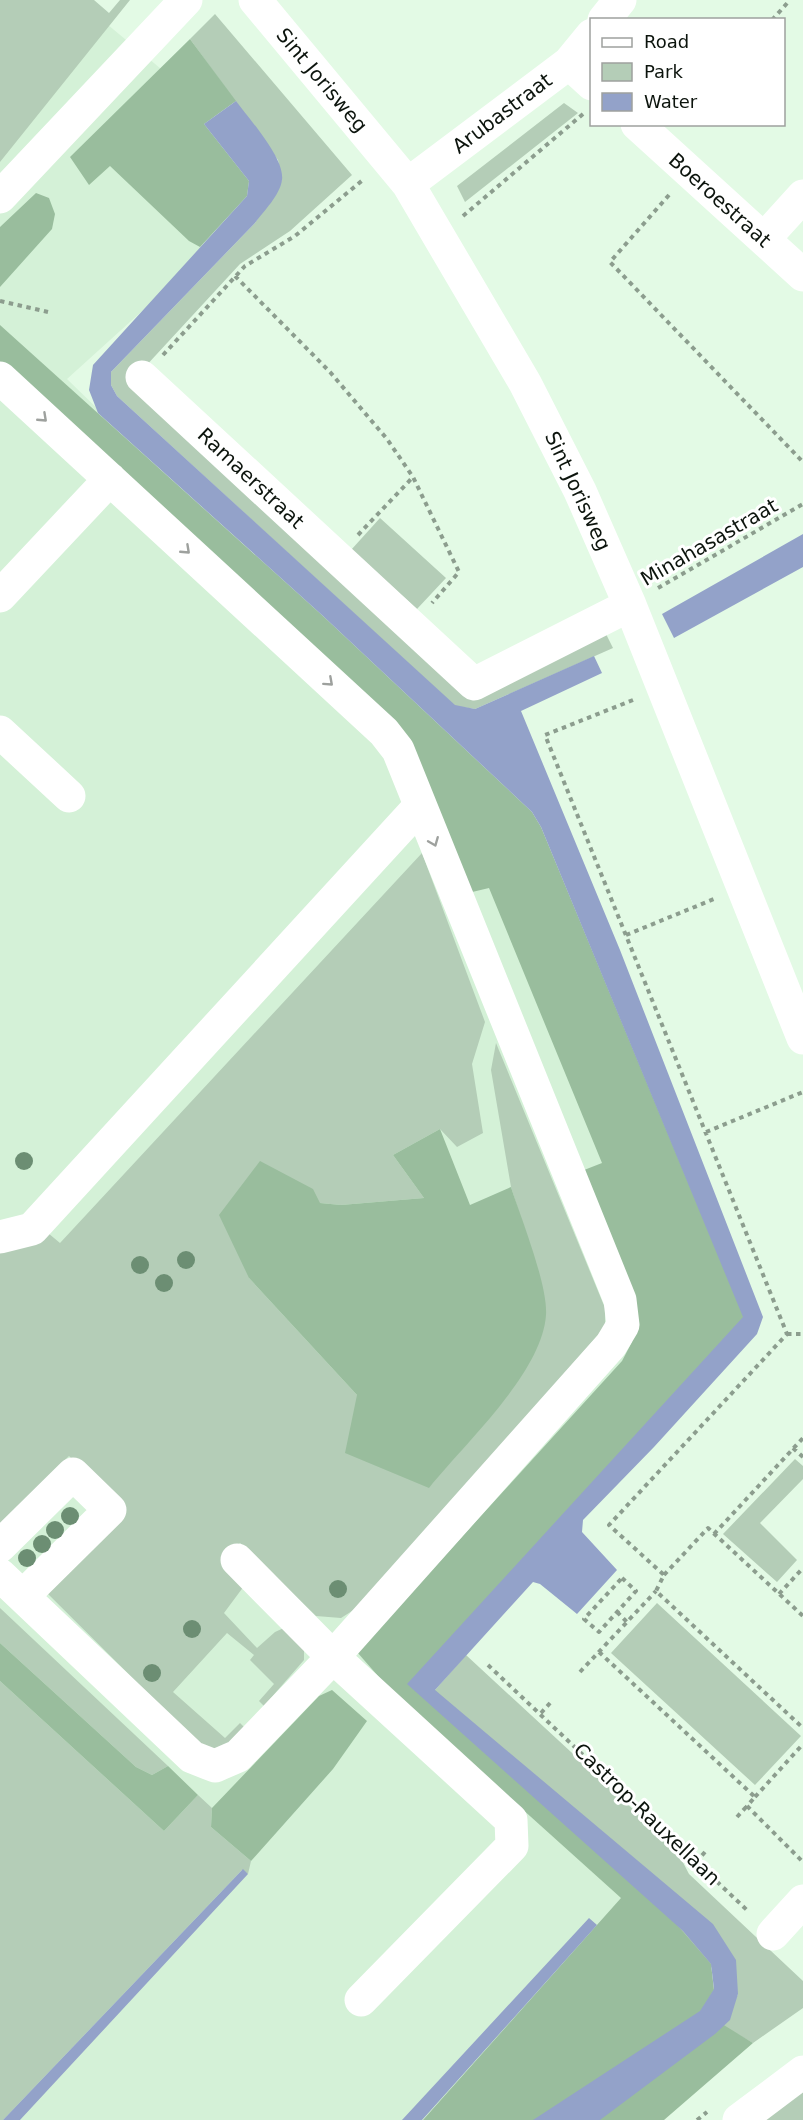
<svg xmlns="http://www.w3.org/2000/svg" width="803" height="2120" font-family="'DejaVu Sans',sans-serif">
  <style>
    .built { fill: #d4f1d7 }
    .green { fill: #b4cdb7 }
    .forest { fill: #99bd9d }
    .water { fill: #93a2c9 }
    .lines { fill: none; stroke-linecap: round; stroke-linejoin: round }
    .path { stroke: #8c9d8e; stroke-width: 4; stroke-dasharray: 4.5 4.5; stroke-linecap: butt }
    .minor { stroke: #fff; stroke-width: 33 }
    .tree { fill: #6c8e73 }
    .oneway { stroke: #9ea19e }
    .labels { text-anchor: middle; dominant-baseline: central; stroke-width: 6; stroke-linejoin: round; paint-order: stroke }
    .street-label { font-size: 20px; fill: #0c140d; stroke: #fff }
  </style>
  <rect width="100%" height="100%" fill="#e3fae5"/>
  <path class="built" d="M0 0H78L190 93 278 188 67 379 533 833 734 1300 389 1682 704 1973 512 2120H0Z"/>
  <path class="green" d="M0 0H94L109 13 120 0H130L0 162Z
    M215 14 352 175 290 231 240 264 132 381 468 692 605 632 613 648 475 709 455 706 117 396 111 385V372L255 223 282 180 278 160 190 39Z
    M564 103 578 113 465 202 457 186Z
    M380 518 446 578 417 609 351 550Z
    M422 853 485 1022 472 1064 483 1133 457 1147 440 1129 393 1155 424 1198 341 1205 320 1203 249 1278 357 1395 429 1487 546 1314 539 1276 511 1187 491 1070 496 1043 605 1308V1327L363 1604 341 1618 316 1616 240 1543 225 1562 247 1582 224 1613 257 1648 275 1632 286 1627 304 1643V1660L264 1706 259 1701 274 1684 250 1660 254 1655 227 1633 173 1692 225 1738 240 1723 244 1727 224 1748H203L45 1591 122 1510 69 1456 0 1525V1246L42 1228 60 1243Z
    M795 1459 803 1466V1479L760 1523 797 1560 777 1582 723 1534Z
    M657 1603 801 1736 755 1785 611 1653Z
    M0 1608 168 1766 152 1775 136 1767 0 1643Z
    M466 1655 676 1849 689 1874 803 1981V2008L753 2043 723 2026 738 1994 435 1690Z
    M0 1681 164 1831 198 1795 212 1808 211 1827 251 1861 248 1874 242 1870 3 2120H0Z
    M803 2091V2120H763Z"/>
  <path class="forest" d="M190 39 236 101 204 124 249 181 247 196 200 247 189 241 110 166 89 185 70 157Z
    M36 193 49 198 55 214 52 229 0 287V227Z
    M0 325 323 616 532 812 541 827 744 1317 418 1674 638 1880 711 1964 714 1990 701 2011 753 2043 664 2120H423L621 1898 392 1692 357 1652 622 1361 632 1342 636 1311 579 1172 602 1163 489 888 468 893 414 767 0 369Z
    M440 1129 470 1205 511 1187C521 1218 548 1285 546 1315 542 1373 465 1443 429 1488L345 1453 357 1395 249 1278 219 1215 260 1161 313 1189 320 1203 341 1205 424 1198 393 1155Z
    M0 1643 136 1767 152 1775 168 1766 198 1795 164 1831 0 1681Z
    M332 1690 367 1721 333 1769 251 1861 211 1827 212 1808 319 1696Z"/>
  <path class="water" d="M236 101C249 119 285 158 282 180 280 195 264 211 255 223L111 372V385L117 396 455 705 475 709 594 656 602 673 521 711 620 950 763 1317 757 1334 654 1447 583 1520 582 1532 617 1570 577 1614 540 1584 533 1582 435 1690 713 1924 736 1960 738 1994 730 2020 715 2034 600 2120H533L700 2011 714 1989 711 1964 683 1931 407 1684 743 1317 541 827 532 812 323 616 98 413 89 390 93 365 247 196 249 181 204 124Z
    M803 534V567L674 638 662 614Z
    M243 1869 248 1874 20 2120H3Z
    M589 1918 597 1925 422 2120H402Z"/>
  <g class="lines">
    <path class="path" d="M772 20 790 0
      M669 195 610 262 803 462
      M463 216 583 114
      M235 276 330 372 387 439 413 477 459 572 432 603
      M0 301 48 312
      M163 355 245 266 295 236 364 179
      M358 535 413 477
      M658 588 803 504
      M633 700 545 735 787 1334 609 1525 664 1575 656 1591 803 1728
      M626 935 714 899
      M706 1132 803 1092
      M787 1334H803
      M793 1448 803 1457
      M714 1534 803 1438
      M664 1575 708 1528 803 1616
      M622 1578 636 1591 599 1632 584 1619Z
      M779 1594 803 1568
      M617 1612 627 1622
      M599 1652 755 1797 747 1806 803 1862
      M488 1665 749 1912
      M580 1672 656 1591
      M541 1713 551 1702
      M755 1797 803 1744
      M737 1817 747 1806
      M696 1862 705 1852
      M697 2120 707 2112"/>
    <path class="minor" d="M255 0 408 184 525 383 580 491 630 605 803 1038
      M604 20 620 0
      M569 63 592 84
      M637 124 803 275
      M408 184 569 63 592 35
      M0 197 186 0
      M764 239 803 196
      M142 377 474 684 630 605
      M0 378 384 732 398 750 620 1300 623 1325 611 1345 333 1657 238 1756 215 1766 192 1757 0 1575
      M0 596 110 479
      M0 732 69 796
      M0 1237 32 1229 420 806
      M0 1546 73 1474 110 1510 23 1596
      M237 1560 333 1657 511 1820 512 1846 361 2000
      M773 1934 803 1901
      M739 2120 803 2072"/>
  </g>
  <g class="tree">
    <circle cx="24" cy="1161" r="9"/>
    <circle cx="186" cy="1260" r="9"/>
    <circle cx="140" cy="1265" r="9"/>
    <circle cx="164" cy="1283" r="9"/>
    <circle cx="70" cy="1516" r="9"/>
    <circle cx="55" cy="1530" r="9"/>
    <circle cx="42" cy="1544" r="9"/>
    <circle cx="27" cy="1558" r="9"/>
    <circle cx="338" cy="1589" r="9"/>
    <circle cx="192" cy="1629" r="9"/>
    <circle cx="152" cy="1673" r="9"/>
  </g>
  <defs><path id="oneway-chevron" d="M-2-3.5L2.5 0L-2 3.5" fill="none" stroke-width="1.6" stroke-linecap="round" stroke-linejoin="round" transform="scale(1.5)"/></defs>
  <g class="oneway">
    <use href="#oneway-chevron" transform="translate(43 418) rotate(43)"/>
    <use href="#oneway-chevron" transform="translate(186 550) rotate(43)"/>
    <use href="#oneway-chevron" transform="translate(329 682) rotate(42)"/>
    <use href="#oneway-chevron" transform="translate(434 842) rotate(68)"/>
  </g>
  <g class="labels">
    <g class="street-label">
      <text transform="translate(322 80) rotate(50)">Sint Jorisweg</text>
      <text transform="translate(502 113) rotate(-37)">Arubastraat</text>
      <text transform="translate(720 200) rotate(42)">Boeroestraat</text>
      <text transform="translate(251 478) rotate(43)">Ramaerstraat</text>
      <text transform="translate(578 491) rotate(65)">Sint Jorisweg</text>
      <text transform="translate(709 542) rotate(-30)">Minahasastraat</text>
      <text transform="translate(647 1814) rotate(44)">Castrop-Rauxellaan</text>
    </g>
  </g>
  <rect x="590" y="18" width="195" height="108" fill="#ffffff" stroke="#9ea19e" stroke-width="1.5"/>
  <rect x="602" y="38" width="30" height="9" fill="#ffffff" stroke="#9ea19e" stroke-width="1.5"/>
  <text x="644" y="48" font-size="18" fill="#0c140d">Road</text>
  <rect x="602" y="63" width="30" height="18" fill="#b4cdb7" stroke="#9ea19e" stroke-width="1.5"/>
  <text x="644" y="78" font-size="18" fill="#0c140d">Park</text>
  <rect x="602" y="93" width="30" height="18" fill="#93a2c9" stroke="#9ea19e" stroke-width="1.5"/>
  <text x="644" y="108" font-size="18" fill="#0c140d">Water</text>
</svg>
